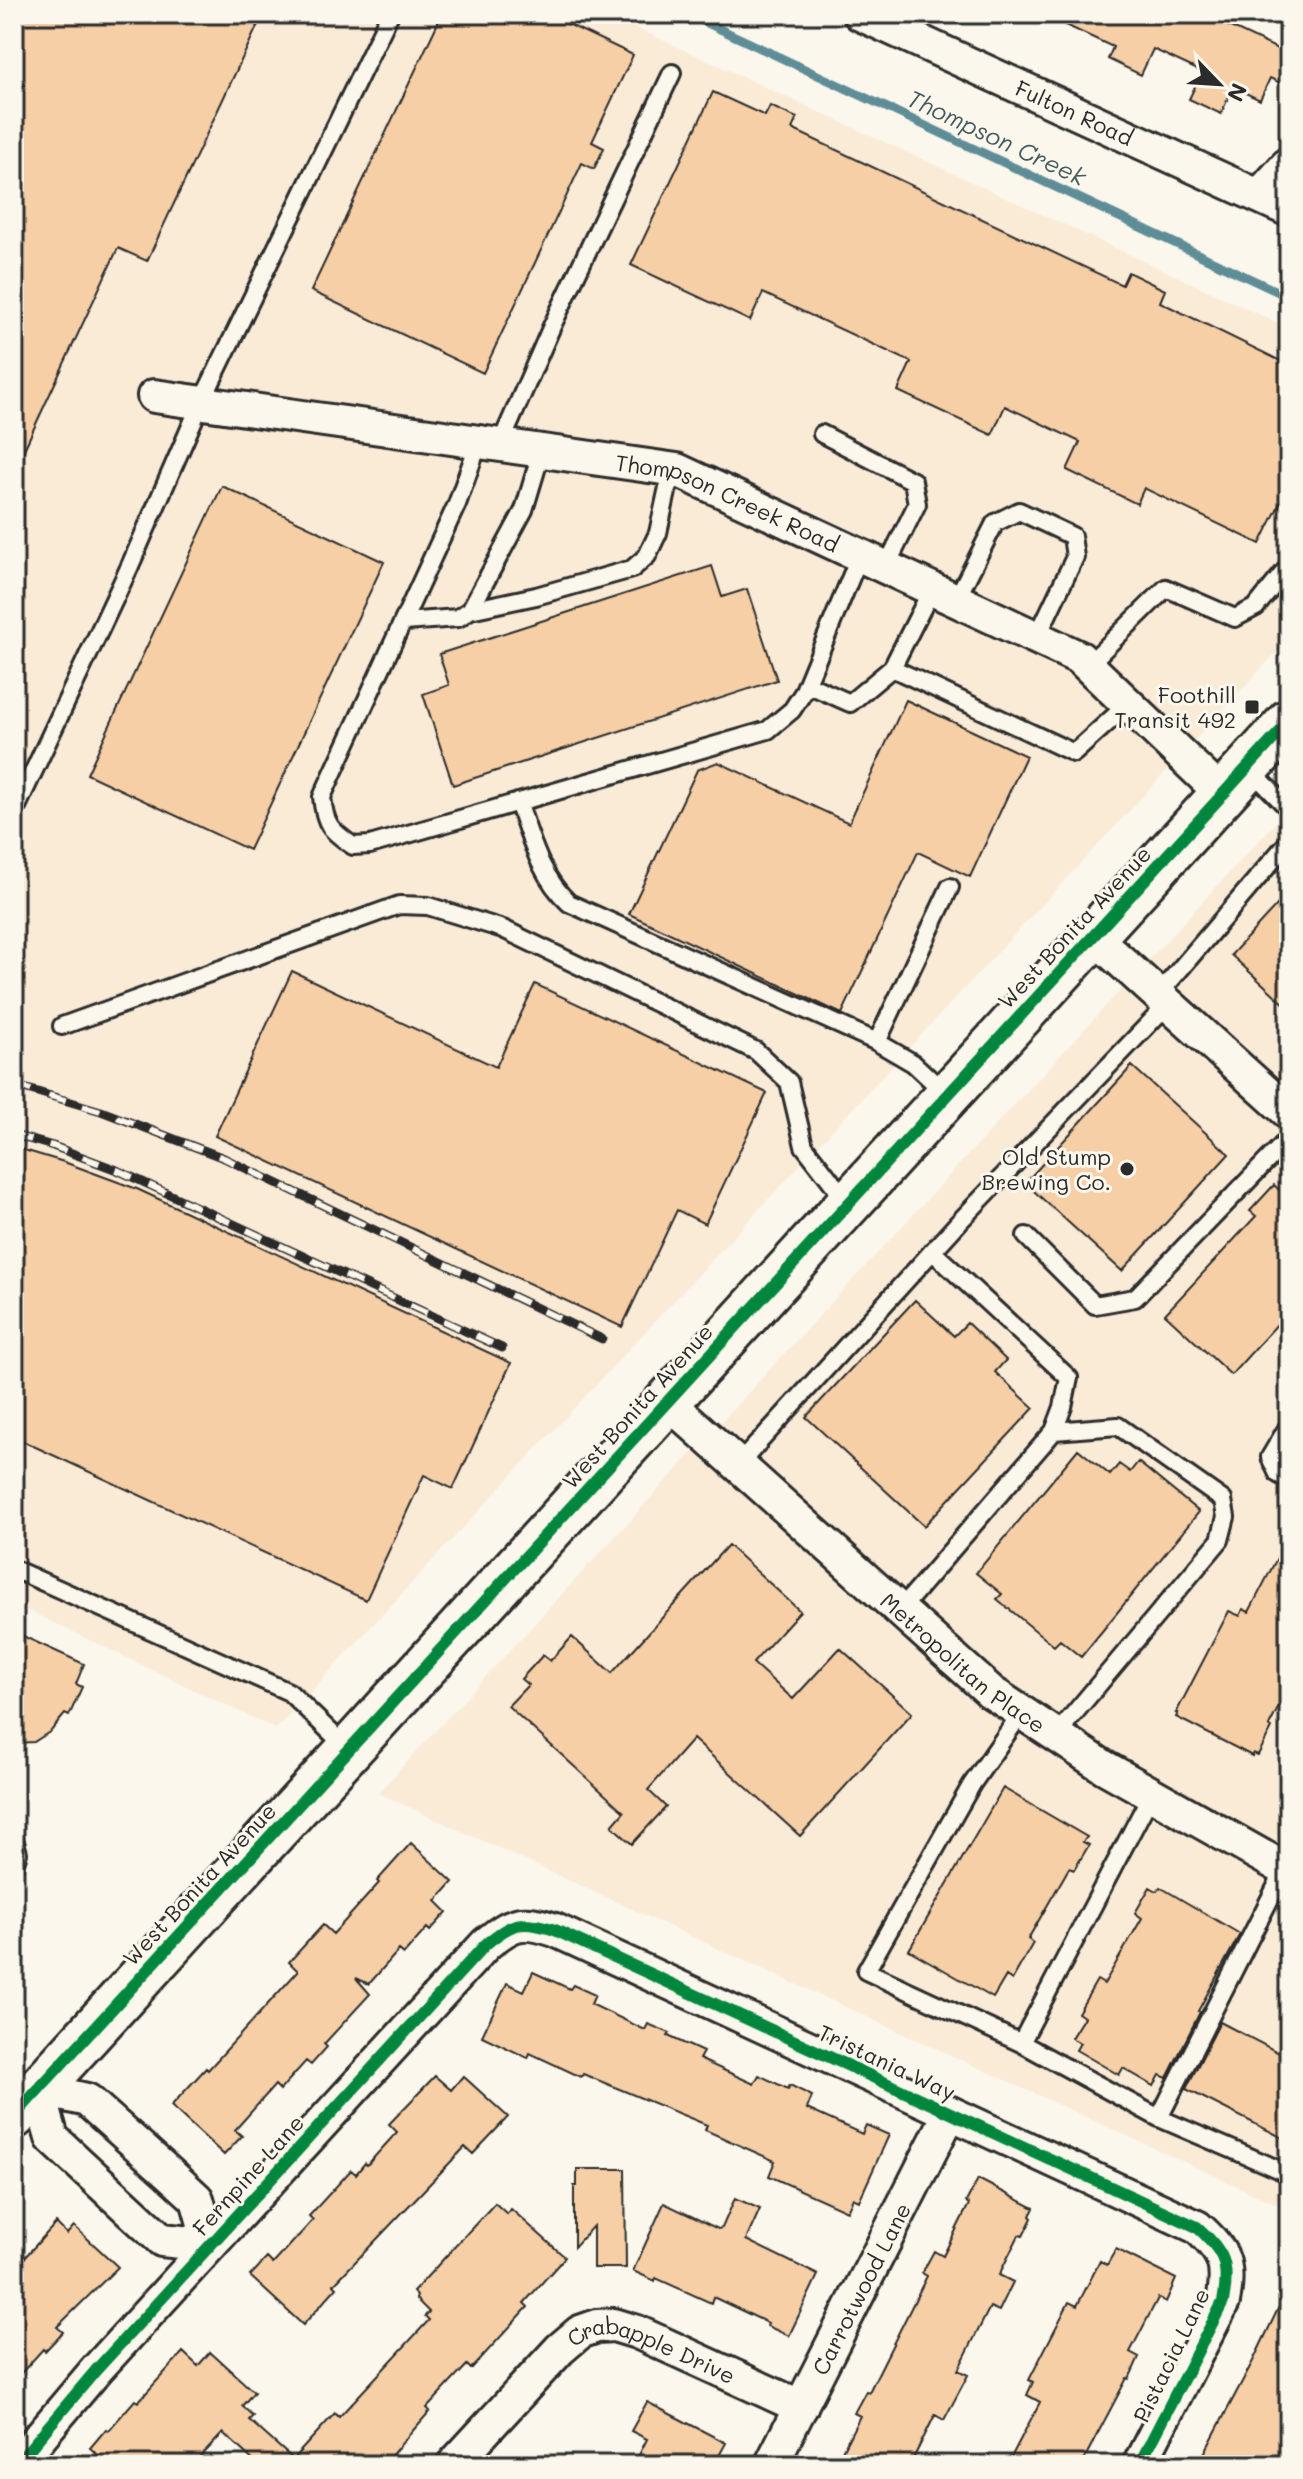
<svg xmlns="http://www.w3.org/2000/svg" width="1303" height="2479" font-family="Mali,sans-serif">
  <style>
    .built { fill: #faebd7 }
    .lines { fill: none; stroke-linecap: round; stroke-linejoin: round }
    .stream { stroke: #5f8d97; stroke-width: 9 }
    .building { fill: #f6cfa6; stroke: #2b2b2b; stroke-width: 2 }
    .lane-casing { stroke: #2b2b2b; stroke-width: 22 }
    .street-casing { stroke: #2b2b2b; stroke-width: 38 }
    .secondary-casing { stroke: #2b2b2b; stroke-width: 50 }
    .lane { stroke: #fbf7ec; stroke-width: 16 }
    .street { stroke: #fbf7ec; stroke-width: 32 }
    .secondary { stroke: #fbf7ec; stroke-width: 44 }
    .rail-casing { stroke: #2b2b2b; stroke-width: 9 }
    .rail { stroke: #fbf7ec; stroke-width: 6; stroke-dasharray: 18; stroke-linecap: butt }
    .cycleway-casing { stroke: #fbf7ec; stroke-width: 17 }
    .cycleway { stroke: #00873e; stroke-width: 12 }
    .poi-dot { fill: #2b2b2b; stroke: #fbf7ec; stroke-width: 3 }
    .labels { text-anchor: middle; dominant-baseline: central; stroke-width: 6; stroke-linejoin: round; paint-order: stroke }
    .street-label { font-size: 22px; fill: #2b2b2b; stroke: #fbf7ec }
    .poi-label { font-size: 22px; fill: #2b2b2b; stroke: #fbf7ec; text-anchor: end }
    .water-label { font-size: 24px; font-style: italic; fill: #455c61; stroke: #fbf7ec }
  </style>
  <rect width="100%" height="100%" fill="#fbf7ec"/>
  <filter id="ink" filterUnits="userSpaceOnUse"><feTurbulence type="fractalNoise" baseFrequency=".0125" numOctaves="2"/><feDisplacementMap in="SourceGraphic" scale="16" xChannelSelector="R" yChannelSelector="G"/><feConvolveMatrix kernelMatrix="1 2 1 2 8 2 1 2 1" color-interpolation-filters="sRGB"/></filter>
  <g filter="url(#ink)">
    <path class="built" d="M14 14H606L1289 328V639L276 1729 14 1604Z
      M1289 808V2210L378 1793Z"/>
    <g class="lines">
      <path class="stream" d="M688 14 1289 297"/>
    </g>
    <path class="building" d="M14 14H263L147 261 118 248 14 471Z
      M442 14H547L633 55 592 142 604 148 594 169 582 163 483 373 311 291Z
      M1042 14H1203L1282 51 1281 53 1289 57V87L1270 78 1260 100 1233 87 1221 114 1189 99 1202 72 1153 49 1141 75 1108 59 1113 47Z
      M713 92 765 116 770 106 797 118 792 129 1122 285 1128 272 1165 290 1160 302 1289 365V485L1260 544 1144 488 1137 504 1067 470 1080 442 1005 406 992 435 898 391 911 362 763 293 750 321 631 265Z
      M222 486 384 562 249 850 87 774Z
      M712 566 722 597 747 589 777 680 453 785 423 694 449 685 439 654Z
      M906 700 1026 756 970 877 918 852 842 1014 629 914 697 770 718 762 849 823Z
      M1289 892V1008L1231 955Z
      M292 971 496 1067 535 984 767 1093 705 1224 677 1210 622 1327 215 1136Z
      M1132 1066 1229 1154 1122 1271 1025 1183Z
      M14 1147 64 1162 137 1189 511 1363 453 1489 424 1475 366 1600 14 1437Z
      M1274 1185 1289 1199V1311L1231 1375 1165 1314 1256 1216 1250 1211Z
      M915 1300 954 1336 967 1323 1006 1360 995 1372 1034 1408 924 1526 806 1417Z
      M1078 1449 1110 1475 1119 1464 1130 1472 1138 1462 1199 1512 1081 1657 1060 1640 1054 1646 997 1599 1002 1594 976 1573Z
      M1289 1535V1687L1269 1726 1272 1728 1258 1755 1253 1753 1252 1756 1176 1717 1178 1713H1176L1229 1611 1240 1616 1243 1609 1249 1612Z
      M728 1545 800 1611 753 1663 793 1699 840 1648 912 1713 800 1836 693 1739 648 1790 666 1807 632 1844 612 1826 624 1812 508 1706 528 1685 521 1679 543 1655 550 1661 572 1637 612 1673Z
      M14 1632 84 1664 76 1684 82 1687 69 1716 65 1714 51 1731 34 1742 14 1743Z
      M1003 1788 1087 1837 1083 1842 1089 1845 1074 1870 1069 1868 1028 1939 1033 1943 1012 1980 1006 1976 993 1998 909 1950Z
      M411 1843 453 1882 436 1901 447 1912 430 1931 427 1928 404 1954 399 1950 369 1984 356 1978 370 1994 324 2044 327 2047 311 2065 306 2061 280 2090 275 2085 235 2130 242 2136 224 2155 171 2106 206 2068 208 2070 298 1971 289 1962 323 1925 333 1934 379 1883 377 1881Z
      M1150 1887 1157 1891 1160 1887 1240 1934 1198 2011 1200 2012 1167 2078 1160 2075 1154 2086 1123 2068 1119 2075 1076 2050 1080 2043 1071 2038 1084 2017 1078 2013 1097 1980 1104 1984 1142 1918 1135 1913Z
      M533 1972 570 1989 573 1985 595 1995 591 2004 645 2030 648 2024 670 2033 668 2036 703 2052 699 2059 754 2084 759 2075 788 2089 790 2085 812 2096 807 2109 862 2134 866 2125 889 2135 859 2201 853 2198 847 2211 769 2176 775 2161 705 2130 707 2125 583 2074 581 2077 530 2053 528 2058 482 2036 507 1983 524 1991Z
      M1220 2022 1289 2058V2141L1186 2089Z
      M435 2076 451 2090 463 2076 508 2117 473 2154 465 2147 334 2284 337 2287 303 2325 250 2276 267 2258 273 2264 313 2220 309 2216 351 2170 356 2174 365 2163 367 2165 397 2132 389 2124Z
      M577 2169H625L626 2268H593V2226L574 2247V2186H577Z
      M978 2179 1034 2208 1030 2216 1032 2218 1023 2236 1019 2235 999 2275 1013 2282 999 2311 990 2307 958 2370 968 2375 944 2420 935 2415 910 2465H835L860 2416 854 2413 866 2391 869 2392 927 2276 922 2273 934 2251 943 2256 969 2204 966 2202Z
      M735 2198 760 2209 746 2240 818 2275 789 2336 767 2326 768 2323 713 2297 711 2303 656 2278 655 2281 633 2271 664 2203 718 2229 722 2228Z
      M495 2203 507 2214 511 2209 565 2257 524 2303 528 2307 471 2369 467 2365 427 2408 430 2411 383 2465H258L223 2433 193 2465H89L98 2455 90 2448 106 2429 108 2431 135 2400 138 2402 183 2352 198 2366 210 2352 254 2392 242 2406 253 2416 249 2420 293 2459 335 2413 339 2417 429 2320 425 2316 429 2312 416 2299 417 2296 413 2292Z
      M56 2223 67 2234 74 2226 118 2267 57 2327 63 2332 45 2351 43 2349 14 2381V2269Z
      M1116 2249 1176 2279 1166 2302 1158 2298 1130 2352 1139 2357 1129 2379 1127 2378 1081 2465H1007L1040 2402 1027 2395 1033 2382 1029 2380 1069 2302 1077 2306 1100 2261 1107 2265Z
      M1289 2286V2444L1278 2465H1198L1253 2361Z
      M647 2402 726 2443 714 2465H659L639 2455 647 2439 631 2431Z"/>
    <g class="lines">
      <defs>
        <path id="lane" d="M822 434 913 481 917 504 886 567
          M479 442 457 504 322 797C325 825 330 830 353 846L370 845 768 730 792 710 803 693 860 555
          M500 445 552 326 672 73
          M932 589 892 668 1074 753 1128 704
          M956 600 995 523 1019 511 1072 536 1075 557 1037 637
          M470 610 536 596 632 569 647 556 658 533 672 469
          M404 622 458 618 470 610 524 510 542 450
          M1088 665 1166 588 1235 618 1256 607 1289 566
          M807 684 850 703 892 668
          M1249 768 1289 809
          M518 802C531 839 540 876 569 903L877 1042 913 1063 946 1094
          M14 813 129 568 201 403 390 14
          M1158 995 1289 841
          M62 1026 399 905 428 906 503 929 756 1051 789 1082 804 1146 848 1203
          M877 1042 950 887
          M1026 1236 1095 1305 1135 1298 1289 1138
          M932 1251 1069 1378 1063 1407 1054 1431 1118 1426 1223 1500 1226 1517 1220 1540 1056 1735
          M1289 1425 1270 1457 1278 1474 1289 1480
          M739 1464 959 1222 1168 1004
          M14 1569 289 1692 347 1748
          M900 1610 1054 1431
          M1022 1712 972 1784 866 1971 1021 2043 1159 2118 1289 2174
          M14 1839 18 1853 14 1865
          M1021 2043 1151 1795
          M1159 2118 1285 1869 1289 1871"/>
        <g id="street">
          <path id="s1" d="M860 14 1289 210"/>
          <path d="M1260 195 1289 163"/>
          <path id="s2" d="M154 396 677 470 1080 658 1223 795"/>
          <path d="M1093 936 1289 1113"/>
          <path id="s3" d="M668 1402 991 1692 1104 1767 1285 1869 1289 1861"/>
          <path d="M38 2089 87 2100 172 2176 197 2199 210 2245 162 2240 52 2138Z"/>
          <path d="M16 2465 97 2369 486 1944C512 1922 522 1919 555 1930L1197 2227C1225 2252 1230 2265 1223 2302L1139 2465"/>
          <path id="s4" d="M453 2465 560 2349 580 2332 597 2326 614 2325 637 2332 801 2407"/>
          <path id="s5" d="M771 2465 950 2113"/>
        </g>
        <path id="secondary" d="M14 2116 1289 722"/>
      </defs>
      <use href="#lane" class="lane-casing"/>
      <use href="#street" class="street-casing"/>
      <use href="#secondary" class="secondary-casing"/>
      <use href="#lane" class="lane"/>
      <use href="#street" class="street"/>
      <use href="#secondary" class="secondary"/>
      <defs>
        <path id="rail" d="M14 1085 101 1111 224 1158 602 1339
          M14 1135 53 1146 117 1170 502 1348"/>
      </defs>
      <use href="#rail" class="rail-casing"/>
      <use href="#rail" class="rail"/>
      <defs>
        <path id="cycleway" d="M14 2116 1289 722
          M16 2465 97 2369 486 1944C512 1922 522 1919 555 1930L1197 2227C1225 2252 1230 2265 1223 2302L1139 2465"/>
      </defs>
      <use href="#cycleway" class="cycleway-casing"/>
      <use href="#cycleway" class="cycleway"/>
    </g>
  </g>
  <g class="poi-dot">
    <rect x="1244" y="699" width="16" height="16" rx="4"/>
    <circle cx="1127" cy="1169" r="8"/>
  </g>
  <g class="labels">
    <g class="street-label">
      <text stroke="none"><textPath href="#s1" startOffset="236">Fulton Road</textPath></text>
      <text stroke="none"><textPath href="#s2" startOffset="586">Thompson Creek Road</textPath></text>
      <text transform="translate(1074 927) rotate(-47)">West Bonita Avenue</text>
      <text transform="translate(637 1406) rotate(-48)">West Bonita Avenue</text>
      <text stroke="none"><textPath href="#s3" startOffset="394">Metropolitan Place</textPath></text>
      <text transform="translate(199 1884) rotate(-47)">West Bonita Avenue</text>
      <text transform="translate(887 2062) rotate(25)">Tristania Way</text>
      <text transform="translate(248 2175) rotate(-48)">Fernpine Lane</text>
      <text stroke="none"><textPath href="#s5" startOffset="198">Carrotwood Lane</textPath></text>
      <text transform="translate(1171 2355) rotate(-64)">Pistacia Lane</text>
      <text stroke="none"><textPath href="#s4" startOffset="260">Crabapple Drive</textPath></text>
    </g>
    <g class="poi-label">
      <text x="1236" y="694">Foothill<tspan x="1236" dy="25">Transit 492</tspan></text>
      <text x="1111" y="1156">Old Stump<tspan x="1111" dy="25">Brewing Co.</tspan></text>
    </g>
    <g class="water-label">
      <text transform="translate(997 137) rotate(25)">Thompson Creek</text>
    </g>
  </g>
  <rect width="1303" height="2479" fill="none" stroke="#fbf7ec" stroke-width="48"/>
  <rect x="24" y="24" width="1255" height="2431" fill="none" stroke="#2b2b2b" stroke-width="3" filter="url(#ink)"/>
  <g transform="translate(1219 84) rotate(115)" stroke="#fbf7ec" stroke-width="6" paint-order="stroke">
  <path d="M0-6L14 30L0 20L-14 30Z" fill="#2b2b2b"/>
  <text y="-12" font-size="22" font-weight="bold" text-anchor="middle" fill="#2b2b2b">N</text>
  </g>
</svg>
